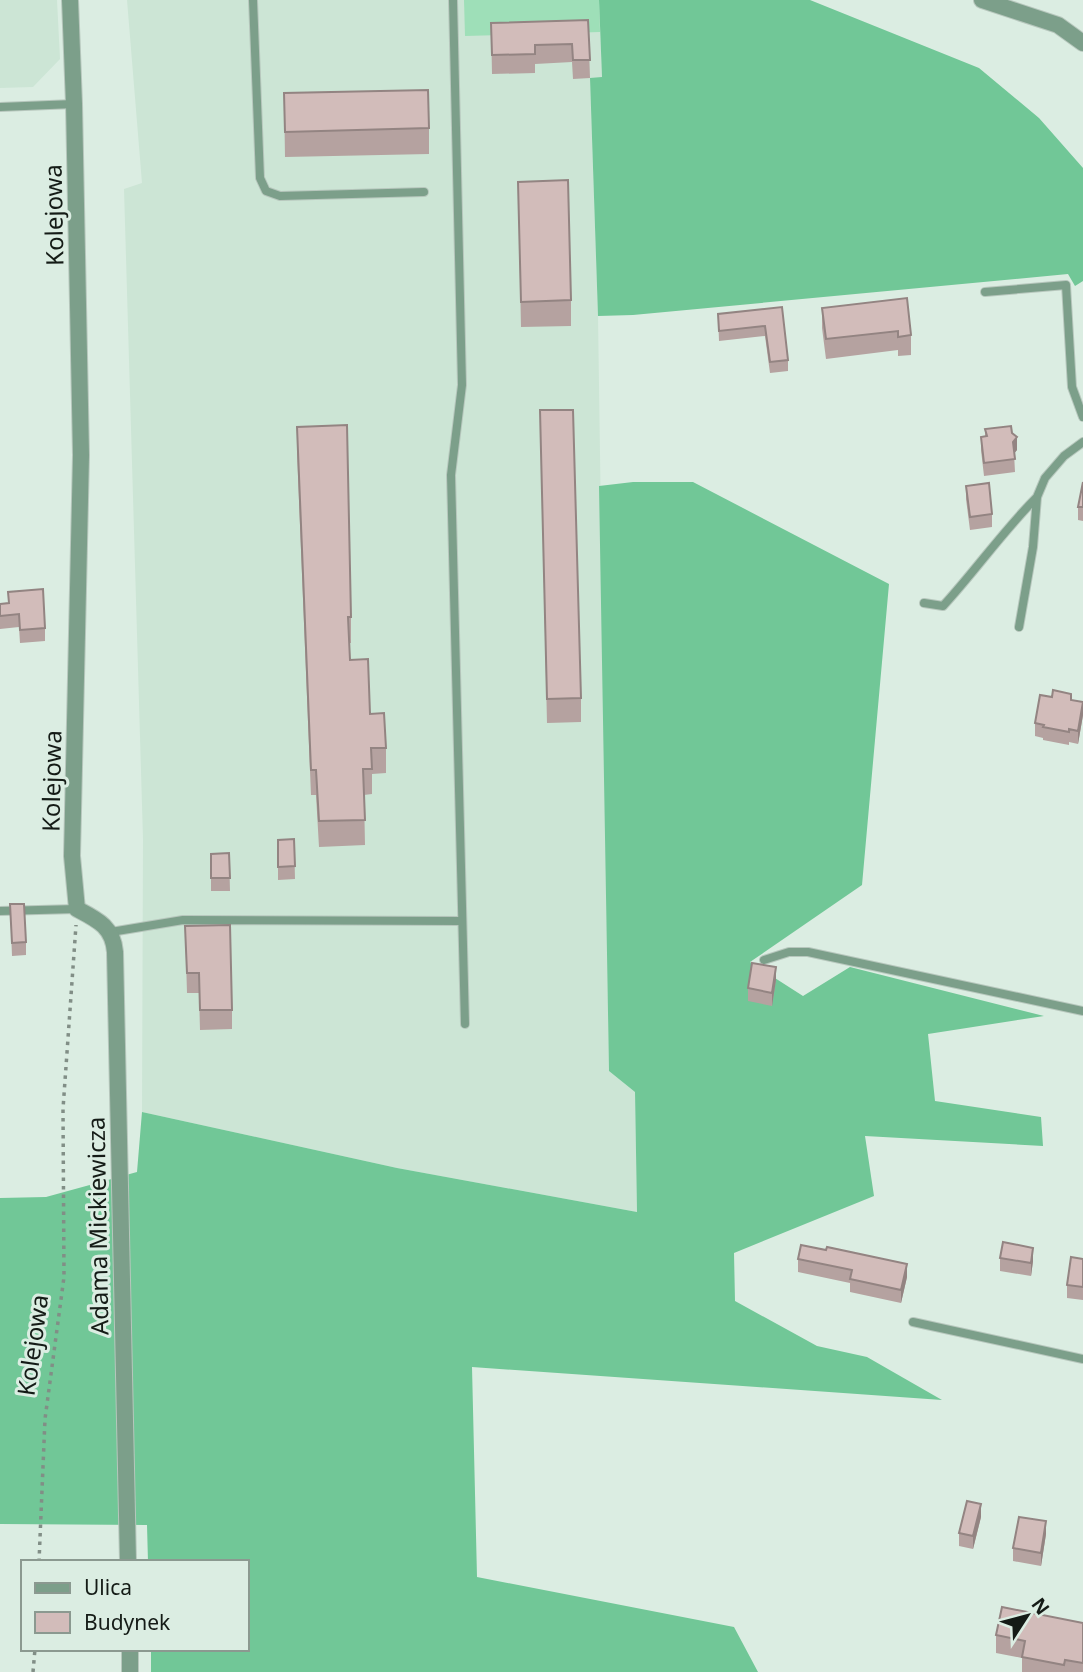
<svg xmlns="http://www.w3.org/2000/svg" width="1083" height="1672" font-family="'Noto Sans',sans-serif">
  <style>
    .built { fill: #cce5d5 }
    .green { fill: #9edfb8 }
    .forest { fill: #71c797 }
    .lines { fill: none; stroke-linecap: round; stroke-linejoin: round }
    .lane-casing { stroke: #b7c7bd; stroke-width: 10 }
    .street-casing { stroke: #b7c7bd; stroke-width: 18 }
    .path { stroke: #818e86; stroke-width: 3.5; stroke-dasharray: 3.5 5; stroke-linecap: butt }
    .lane { stroke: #7c9f8a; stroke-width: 8 }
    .street { stroke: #7c9f8a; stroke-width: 16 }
    .wall { fill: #b5a2a0 }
    .shaded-wall { fill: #938482 }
    .building { fill: #d2bcba; stroke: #938482; stroke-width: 2 }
    .labels { text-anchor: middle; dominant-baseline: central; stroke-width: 6; stroke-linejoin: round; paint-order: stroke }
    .street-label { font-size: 24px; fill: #141b16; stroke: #dbede2 }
  </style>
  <rect width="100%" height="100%" fill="#dbede2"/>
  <path class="built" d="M0 0H57L60 59 33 87 0 88Z
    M127 0H599L602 78 590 79 598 316 609 1071 635 1092 637 1212 397 1168 142 1112 143 839 124 189 142 183Z"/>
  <path class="green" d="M464 0H599L600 32 465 36Z"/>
  <path class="forest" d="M599 0H810L979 68 1039 118 1083 168V281L1075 286 1068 274 633 315 598 316 590 78 602 77Z
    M633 482H693L889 584 862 885 750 962 803 996 850 967 1044 1016 928 1034 935 1101 1041 1117 1043 1146 865 1136 874 1196 734 1253 735 1301 817 1346 867 1357 942 1400 472 1367 477 1577 734 1627 758 1672H151V1649H247V1562H148L147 1525 0 1524V1198L46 1197 137 1172 142 1112 397 1168 637 1212 635 1092 609 1071 599 486Z"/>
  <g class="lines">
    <defs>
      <path id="lane" d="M253 0 260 178 266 191 280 196 424 192
        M453 0 462 385 451 475 465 1024
        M0 107 74 104
        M985 292 1066 285 1072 387 1083 417
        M924 603 943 606C976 570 1003 531 1037 497
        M1019 627 1033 547 1037 497 1045 478 1064 456 1083 442
        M0 911 77 909
        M111 932 183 920 462 921
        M764 960 789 952H808L1083 1011
        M913 1322 1083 1359"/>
      <path id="street" d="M70 0 74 104 81 455 72 856 77 909C98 920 113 927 115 952L128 1562
        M982 0 1058 25 1083 43
        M130 1649V1672"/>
    </defs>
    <use href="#lane" class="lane-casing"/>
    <use href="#street" class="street-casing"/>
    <path class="path" d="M39 1562 45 1419 64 1277 63 1109 76 925
      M33 1672 35 1649"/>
    <use href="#lane" class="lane"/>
    <use href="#street" class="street"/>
  </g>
  <path class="wall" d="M588 20 590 78 573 79 572 62 535 64V73L492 74 491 23Z
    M284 93 429 128V154L285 157Z
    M518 182 571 300V326L521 327Z
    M782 307 788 360V371L770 373 765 336 719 341 718 314Z
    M822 308 911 335V355L898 356V350L826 359 822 328Z
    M540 410 581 698V722L547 723Z
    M297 427 351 617V643H349L350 660 370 714 386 748V773L372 774V794L364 795 365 845 319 847 316 795H311L297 452Z
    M985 429 1012 433 1017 450 1014 453 1015 472 984 476 981 450V437L985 436Z
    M1083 482V521L1078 520V507Z
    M966 486 992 514V527L970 530 966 499Z
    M0 604 45 628V641L20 643 19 627 0 629Z
    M1071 700 1083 702V715L1078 744 1069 742V745L1043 740V738L1035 736V723Z
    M294 839 295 879 278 880V840Z
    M229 853 230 891H211V854Z
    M10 904 26 942V955L12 956Z
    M185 926 232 1010V1029L200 1030 199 993H187Z
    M776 980 772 1006 748 1001V988Z
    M1000 1258 1033 1261 1031 1276 1000 1271Z
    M798 1259 907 1277 901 1303 850 1292V1283L798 1272Z
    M1083 1259V1300L1067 1298V1285Z
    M981 1517 973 1549 959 1546V1533Z
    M1046 1534 1041 1566 1013 1561V1548Z
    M1083 1623V1672H1022V1658L996 1653V1635Z"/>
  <path class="shaded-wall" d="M1017 437V450L1013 455V442Z
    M1083 702V715L1078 744V731Z
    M776 967V980L772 1006V993Z
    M1033 1248V1261L1031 1276V1263Z
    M907 1264V1277L901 1303V1290Z
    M981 1504V1517L973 1549V1536Z
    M1046 1521V1534L1041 1566V1553Z"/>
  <path class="building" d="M588 20 590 60H573L572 44 535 45V54L492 55 491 23Z
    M428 90 429 128 285 132 284 93Z
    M568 180 571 300 521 302 518 182Z
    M907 298 911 335 898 337V331L826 339 822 308Z
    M782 307 788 360 770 362 765 326 719 331 718 314Z
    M540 410H573L581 698 547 699Z
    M347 425 351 617H348L350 660 368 659 370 714 384 713 386 748H371L372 769H363L365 820 319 821 316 770H311L297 427Z
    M1011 426 1012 433 1017 437 1013 442 1015 459 984 463 981 437 987 436 985 429Z
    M1083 482V507H1078Z
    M989 483 992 514 970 517 966 486Z
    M43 589 45 628 20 630 19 614 0 616V604L9 603 8 592Z
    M1053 690 1071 694V700L1083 702 1078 731 1069 729V732L1043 727 1044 725 1035 723 1040 695 1052 697Z
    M294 839 295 866 278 867V840Z
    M229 853 230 878H211V854Z
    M10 904H24L26 942 12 943Z
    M230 925 232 1010H200L199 973H187L185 926Z
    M752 963 776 967 772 993 748 988Z
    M1003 1242 1033 1248 1031 1263 1000 1258Z
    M801 1245 826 1250 827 1247 907 1264 901 1290 850 1279 852 1270 798 1259Z
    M1071 1257 1083 1259V1287L1067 1285Z
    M967 1501 981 1504 973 1536 959 1533Z
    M1019 1517 1046 1521 1041 1553 1013 1548Z
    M1002 1607 1083 1623V1663L1065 1660 1064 1665 1022 1657 1025 1641 996 1635Z"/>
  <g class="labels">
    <g class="street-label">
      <text transform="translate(53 215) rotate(-91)">Kolejowa</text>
      <text transform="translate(51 781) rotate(-89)">Kolejowa</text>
      <text transform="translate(97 1226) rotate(-91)">Adama Mickiewicza</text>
      <text transform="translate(32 1345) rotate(-82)">Kolejowa</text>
    </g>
  </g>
  <rect x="21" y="1560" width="228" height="91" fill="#dbede2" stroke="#8b9990" stroke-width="2"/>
  <rect x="35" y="1583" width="35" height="10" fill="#7c9f8a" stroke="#8b9990" stroke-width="2"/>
  <text x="84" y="1595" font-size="21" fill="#141b16">Ulica</text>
  <rect x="35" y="1612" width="35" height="21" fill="#d2bcba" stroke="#8b9990" stroke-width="2"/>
  <text x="84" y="1630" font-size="21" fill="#141b16">Budynek</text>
  <g transform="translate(1027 1616) rotate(54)" stroke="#dbede2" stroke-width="5" paint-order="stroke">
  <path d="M0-5L12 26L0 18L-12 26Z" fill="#141b16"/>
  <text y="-10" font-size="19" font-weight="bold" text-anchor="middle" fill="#141b16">N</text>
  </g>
</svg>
